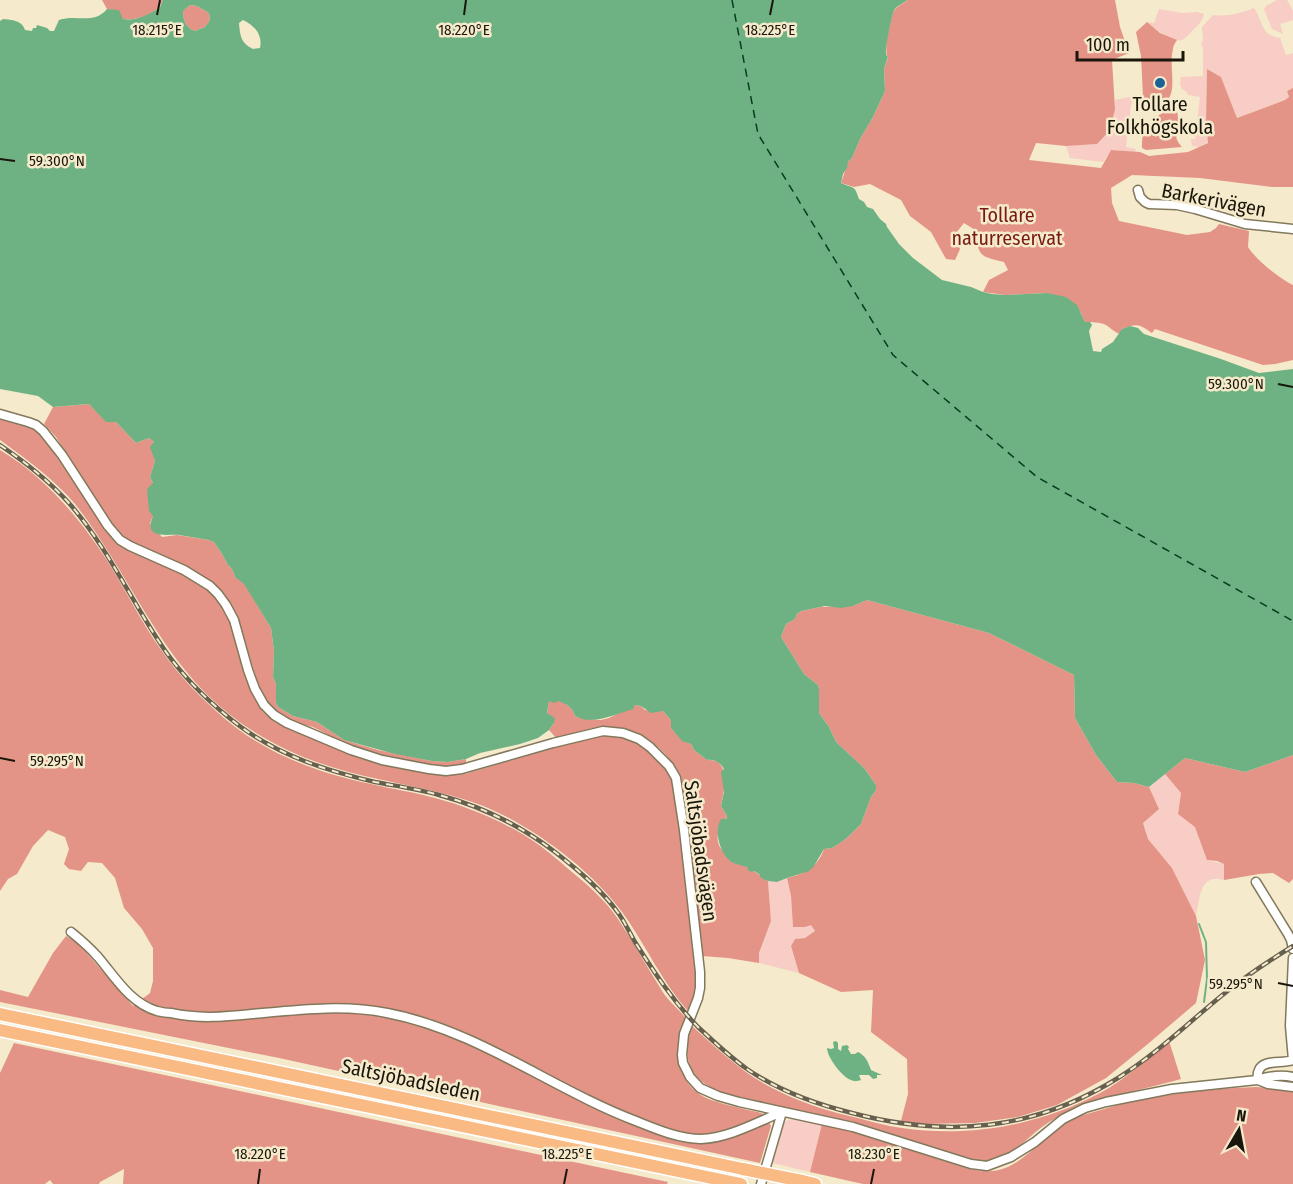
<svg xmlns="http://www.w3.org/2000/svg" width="1293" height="1184" font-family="'Fira Sans Condensed',sans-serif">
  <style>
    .green { fill: #f7cdc5 }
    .forest { fill: #e39487 }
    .water { fill: #6eb283; fill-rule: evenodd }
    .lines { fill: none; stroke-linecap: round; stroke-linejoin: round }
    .stream { stroke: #6eb283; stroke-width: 2 }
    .ferry { stroke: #063d1e; stroke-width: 1.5; stroke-dasharray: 8 6; stroke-linecap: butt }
    .minor-casing { stroke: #82785c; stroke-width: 11 }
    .highway-casing { stroke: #fff; stroke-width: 15 }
    .minor { stroke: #fff; stroke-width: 8 }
    .highway { stroke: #faba84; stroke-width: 12 }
    .rail-casing { stroke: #67604e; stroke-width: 4.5 }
    .rail { stroke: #f5eacb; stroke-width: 2; stroke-dasharray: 7; stroke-linecap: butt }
    .highway-bridge-casing { stroke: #fff; stroke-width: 15; stroke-linecap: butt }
    .highway-bridge { stroke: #faba84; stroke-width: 12 }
    .ticks { fill: none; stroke: #1a160b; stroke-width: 2 }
    .poi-dot { fill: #1b6296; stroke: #f5eacb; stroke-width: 2 }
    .labels { text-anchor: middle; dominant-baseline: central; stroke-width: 5; stroke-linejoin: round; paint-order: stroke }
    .poi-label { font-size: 20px; fill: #1a160b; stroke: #f5eacb }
    .street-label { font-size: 20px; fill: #1a160b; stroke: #f5eacb }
    .park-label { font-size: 20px; fill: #771b13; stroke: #f5eacb }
    .ticks-label { font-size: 15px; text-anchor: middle; fill: #1a160b; stroke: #f5eacb; stroke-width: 5; stroke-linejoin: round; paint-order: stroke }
  </style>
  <rect width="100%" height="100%" fill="#f5eacb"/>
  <path class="green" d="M1277 0H1287L1293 11V20L1280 24 1283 34 1272 29 1264 9 1266 6Z
    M1254 8C1263 21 1261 36 1280 38L1286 55 1293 53V88L1287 91 1289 98 1285 100 1237 118 1221 77 1207 69 1206 121 1208 142 1199 147 1192 146 1191 139H1195L1200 97 1188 95 1187 92 1182 89 1180 84 1181 77 1203 76V48L1201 44 1203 40 1202 27 1213 15C1227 17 1241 13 1254 8Z
    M1159 9 1183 13 1197 12 1204 14C1202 22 1198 25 1193 30 1190 33 1186 38 1182 40 1173 43 1154 28 1147 22L1154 23Z
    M1134 96 1131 106 1126 147 1136 149 1135 152 1111 150 1103 162 1070 158 1066 146 1097 144 1115 109V100Z
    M1165 774 1181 793 1178 814 1195 826 1207 860 1224 864V880C1199 873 1200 899 1196 916L1172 868 1148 839 1143 822 1159 809 1149 787Z
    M787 878 791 896 793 927 811 924 816 931 805 938 795 939 791 946 799 973 759 963V953L771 921 768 881 777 882Z
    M790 1119 822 1124 810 1172 773 1163 783 1123Z"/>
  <path class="forest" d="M102 0H163C158 14 137 21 123 19 119 13 115 10 107 9Z
    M907 0H1115L1120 27 1129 53 1112 60 1115 109 1110 130 1097 144 1066 146 1036 143 1029 160 1101 168 1111 150 1140 152 1149 156 1188 152 1208 143 1206 121 1207 69 1221 77 1237 118 1285 100 1289 97 1287 91 1293 88V187H1273L1200 178 1132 175 1111 188 1112 203 1119 221 1187 235 1210 232 1216 228 1219 224 1249 231 1248 247C1257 261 1279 278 1293 285V360L1275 364 1263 365 1155 329 1152 333C1139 324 1137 323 1122 329L1120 334C1114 332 1111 328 1106 325 1100 322 1092 322 1085 322L1080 311 1047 293 1005 295 983 292 989 280 1008 270 1004 262C978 256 979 256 975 230L964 223 956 233 960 249 955 260 946 259 931 232 910 216 901 200 870 184 854 187 841 183 848 162 852 158 860 139 873 117 885 91 884 69 888 58C883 48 890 24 893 13 896 6 902 5 907 0Z
    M190 5 197 6 209 13 210 20 205 27 195 31C186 28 183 20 183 11Z
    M1147 22 1160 33 1177 40C1175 43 1173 46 1173 49 1167 69 1185 109 1149 104L1143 97 1141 56 1136 32Z
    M1177 111C1178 115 1178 119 1178 122 1177 133 1173 138 1182 147L1146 150 1142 148C1142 143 1142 135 1144 131 1146 123 1155 124 1159 115L1165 112Z
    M89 404 106 421 116 422 136 443 149 438 154 442 151 447 155 461 150 477 153 483V516L150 523 162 537 177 535 209 540 214 542 222 554 228 565 232 569 235 577 244 583 271 628 274 651 273 677 276 684V703L278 707 293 716 317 722 344 740 378 750 432 761 448 762 466 759V765L438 768 381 757 334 740 325 733 313 727 295 723 284 718 267 704 259 687 237 616 229 601 218 588 204 577 186 567 131 544 117 534 98 505 56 437 44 424 53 407Z
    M0 419 32 428 40 434 52 448 103 526 116 541 128 550 197 581 210 592 224 609 231 622 253 695 263 712 275 722 346 753 380 764 430 774 447 775 465 774 596 735C636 735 651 749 674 779L697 987 690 1013C662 983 646 945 622 912 593 873 546 837 503 815 464 795 421 789 378 779 324 768 273 749 229 714 159 659 129 572 75 504 54 479 26 459 0 440Z
    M0 450C40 474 72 509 98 547 122 581 139 620 164 654 181 678 202 699 224 718 266 754 318 773 371 784 392 789 414 792 435 798 466 806 497 819 524 835 542 846 557 859 572 872 589 886 605 900 618 919 634 943 648 969 664 994 670 1002 679 1010 686 1018 678 1033 676 1048 680 1064 688 1099 714 1101 744 1109 750 1111 758 1111 763 1114 766 1116 769 1122 771 1126L760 1163 279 1058 0 1002V990L28 997 53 953 66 936 77 942 133 1006 150 993 153 981V948L142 929 124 908 115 878 102 863 88 862 81 871 69 869 64 864 69 849 65 837 48 830 33 846 17 874 8 879 0 891Z
    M867 600 989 633 1074 675 1075 718 1096 755 1117 782 1134 783 1149 787 1159 809 1143 823 1148 839 1172 868 1196 916 1205 960 1196 1003 1149 1043 1106 1078 1057 1105 1018 1117 975 1123 923 1124 901 1121 908 1094 907 1059 871 1032 873 990 841 992 799 973 791 946 795 939 805 938 815 931 811 925 805 927H793L791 896 787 878C804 874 818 867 824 849L832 848 840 843 848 837 861 824 871 797 876 790V785L864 768 836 742 829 727 819 713V689L818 685 804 674 781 637 786 624 795 619 797 614 801 611 820 607 853 606Z
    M558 700C567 705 572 706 575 716L579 718 601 720 609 718 635 705 641 706 645 710 663 711 671 720V728L682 740 691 744 694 750 707 760C732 758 724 791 721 806L727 816C725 821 719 828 718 834 714 854 740 862 752 870 758 873 762 878 768 881L771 921 759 953V963L728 958 702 956 681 776C662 741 629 722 589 729 578 731 568 736 557 739L549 730 554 723 547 713 549 701Z
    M1293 755V879L1289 883 1273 873 1259 874 1224 880V864L1217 861 1207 860 1195 827 1178 814 1181 793 1165 774 1185 758 1245 772Z
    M690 1024C716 1048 741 1072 772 1088 799 1102 829 1112 858 1118 872 1122 887 1126 902 1128 969 1138 1041 1125 1100 1093 1125 1080 1148 1058 1169 1041L1181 1079C1138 1091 1077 1101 1042 1127 1017 1146 1010 1163 975 1162L841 1120 726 1094C689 1081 682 1061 690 1024Z
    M14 1043 668 1182 667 1184H123L124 1169 100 1182 99 1184H53L50 1180 45 1184H0V1073Z
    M1256 1087 1281 1088 1293 1092V1184H863L810 1172 822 1124 852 1131 973 1170C979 1170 985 1172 991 1171 1020 1170 1040 1139 1063 1124 1073 1118 1086 1114 1097 1111 1148 1095 1203 1089 1256 1087Z"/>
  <path class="water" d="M163 0H907C903 4 898 5 895 9 892 12 885 49 886 53 886 55 887 56 888 57L884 69 885 91 873 117 860 139 852 158 848 162 847 168 843 174 841 183C854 189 854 184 859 199L864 202 867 207 873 209 880 219 886 224 887 227 899 244 913 258 942 280 971 287 983 292 992 294 1005 295 1047 293 1066 297 1077 305 1085 322H1090L1092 325 1089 331 1093 351 1101 352 1102 349 1113 342 1122 329 1130 326 1138 328 1144 334 1221 359 1259 373 1293 369V755L1245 772 1185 758 1149 787 1134 783 1117 782 1096 755 1075 718 1074 675 989 633 867 600 853 606 841 608 825 606 801 611 797 614 795 619 786 624 781 637 804 674 818 685 819 689V713L829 727 836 742 864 768 876 785V790L871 797 861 824 848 837 840 843 832 848 824 849 814 866 809 871 787 878 777 882 768 881 761 878 759 874 754 871 751 872 748 870 747 867C741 865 733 864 729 860 719 851 714 830 721 819H726L727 816 721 806 724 792 721 772 724 769C721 763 714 759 707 760L694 750 691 744 682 741 671 728V720L663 711 651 713 641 706 635 705 633 709C616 714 592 726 575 716 572 706 567 705 559 701L554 703 549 701 547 713 555 718 554 723 549 730 538 738 520 744 480 753 466 759 448 762 432 761 395 754 344 740 317 722 293 716 278 707 276 703V684L273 677 274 651 271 628 244 584 235 577 232 569 228 565 222 554 214 542 209 540C199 538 189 537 179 535 166 534 143 540 153 516L149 511 147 489 153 483 150 477 155 461 150 447 154 442 149 438 136 443 116 422H106L89 404 53 407 38 396 0 389V21L3 19C12 20 22 20 25 30L32 31 33 28H36L37 25 47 28 50 31H54L59 20C76 14 94 25 107 9L119 10 123 19C136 21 149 15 160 7ZM190 5 197 6 209 13 210 20 205 27 195 31C186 28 183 20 183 11ZM243 20C254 25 263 35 260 48L253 49C241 43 240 36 239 23Z
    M836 1041 838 1043V1049L841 1051 842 1046 847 1045 849 1047 848 1049 851 1054H855L858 1052C866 1056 868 1062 871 1070L882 1075H877V1078L873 1079 869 1075H859L861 1080C857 1081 856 1082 851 1080 842 1077 827 1057 827 1048L831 1049 834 1048 833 1042Z"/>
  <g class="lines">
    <path class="stream" d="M1199 924 1206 942 1207 979 1204 1002"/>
    <path class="ferry" d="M732 0 758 134 893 355 1037 477 1293 621"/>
    <defs>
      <path id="minor" d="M1138 190 1140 197 1145 202 1149 204 1177 205 1195 209 1245 224 1293 229
        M0 414 28 422 36 425 43 431 62 455 108 526 120 540 130 546 184 570 210 586 218 594 226 605 234 620 248 670 255 689 264 705 274 715 287 723 351 750 382 760 429 769 446 771 462 769 553 743 603 731 623 733 639 739 650 747 669 766 676 778 684 830 700 972V988L698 998 684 1034 682 1055 683 1063 690 1077 700 1088 718 1096 739 1102 853 1127 971 1164 987 1166 1011 1157 1035 1142 1063 1119 1085 1108 1106 1102 1172 1089 1257 1080C1269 1076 1280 1074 1293 1077
        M1256 882 1288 934 1291 940 1293 949
        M71 932C81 940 90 948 98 957 115 977 130 1003 157 1011 161 1012 166 1013 171 1013 199 1019 223 1017 252 1014 296 1010 343 1004 387 1013 477 1030 552 1089 636 1121 656 1129 679 1139 701 1139 729 1138 757 1122 782 1112
        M1257 1080C1258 1077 1257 1073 1259 1070 1263 1059 1283 1064 1293 1060L1290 1026 1293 958
        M1258 1080 1268 1084 1293 1087
        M761 1184 782 1112"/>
      <path id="highway" d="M0 1014 743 1169
        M0 1030 741 1184
        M802 1181 815 1184"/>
    </defs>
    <use href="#minor" class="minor-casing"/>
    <use href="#highway" class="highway-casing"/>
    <use href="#minor" class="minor"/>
    <use href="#highway" class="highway"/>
    <defs>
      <path id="rail" d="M0 445C25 462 48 480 68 502 108 547 132 603 166 652 186 680 213 706 241 727 281 756 327 771 375 782 396 786 418 789 439 795 480 806 520 825 555 852 578 870 602 890 619 914 625 923 630 933 635 942 654 972 673 1001 698 1027 714 1042 730 1057 747 1069 779 1091 815 1104 852 1113 947 1138 1033 1131 1118 1078 1155 1055 1186 1025 1220 997 1243 978 1267 962 1293 946"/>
    </defs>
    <use href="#rail" class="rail-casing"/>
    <use href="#rail" class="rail"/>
    <defs>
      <path id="highway-bridge" d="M743 1169 802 1181"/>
    </defs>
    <use href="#highway-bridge" class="highway-bridge-casing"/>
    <use href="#highway-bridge" class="highway-bridge"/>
  </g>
  <path class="ticks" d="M157 15 160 0M464 15 466 0M770 15 773 0M0 159 15 161M1278 384 1293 387M0 758 15 761M1278 983 1293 986M258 1184 260 1169M564 1184 567 1169M871 1184 874 1169"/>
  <circle class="poi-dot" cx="1160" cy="83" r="6"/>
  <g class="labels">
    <g class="poi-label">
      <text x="1160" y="104">Tollare<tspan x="1160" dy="23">Folkhögskola</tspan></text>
    </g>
    <g class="street-label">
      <text transform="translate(1214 200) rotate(11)">Barkerivägen</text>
      <text transform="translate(701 851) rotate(82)">Saltsjöbadsvägen</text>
      <text transform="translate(411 1080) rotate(12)">Saltsjöbadsleden</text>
    </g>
    <g class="park-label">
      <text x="1007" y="215">Tollare<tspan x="1007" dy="23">naturreservat</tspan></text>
    </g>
  </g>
  <g class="ticks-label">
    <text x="157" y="35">18.215°E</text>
    <text x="464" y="35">18.220°E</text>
    <text x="770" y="35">18.225°E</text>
    <text x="57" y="166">59.300°N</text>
    <text x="1236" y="389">59.300°N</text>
    <text x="57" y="766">59.295°N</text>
    <text x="1236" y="989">59.295°N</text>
    <text x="260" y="1159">18.220°E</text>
    <text x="567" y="1159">18.225°E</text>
    <text x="874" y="1159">18.230°E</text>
  </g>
  <g transform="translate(1239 1130) rotate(10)" stroke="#f5eacb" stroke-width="4.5" paint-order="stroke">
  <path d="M0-4.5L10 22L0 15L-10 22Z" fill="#1a160b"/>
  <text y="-9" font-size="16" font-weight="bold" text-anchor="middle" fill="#1a160b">N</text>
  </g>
  <path d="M1077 51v9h106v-9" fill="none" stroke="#1a160b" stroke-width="3"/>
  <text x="1086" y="51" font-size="18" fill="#1a160b" stroke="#f5eacb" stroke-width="4.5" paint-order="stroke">100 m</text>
</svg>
